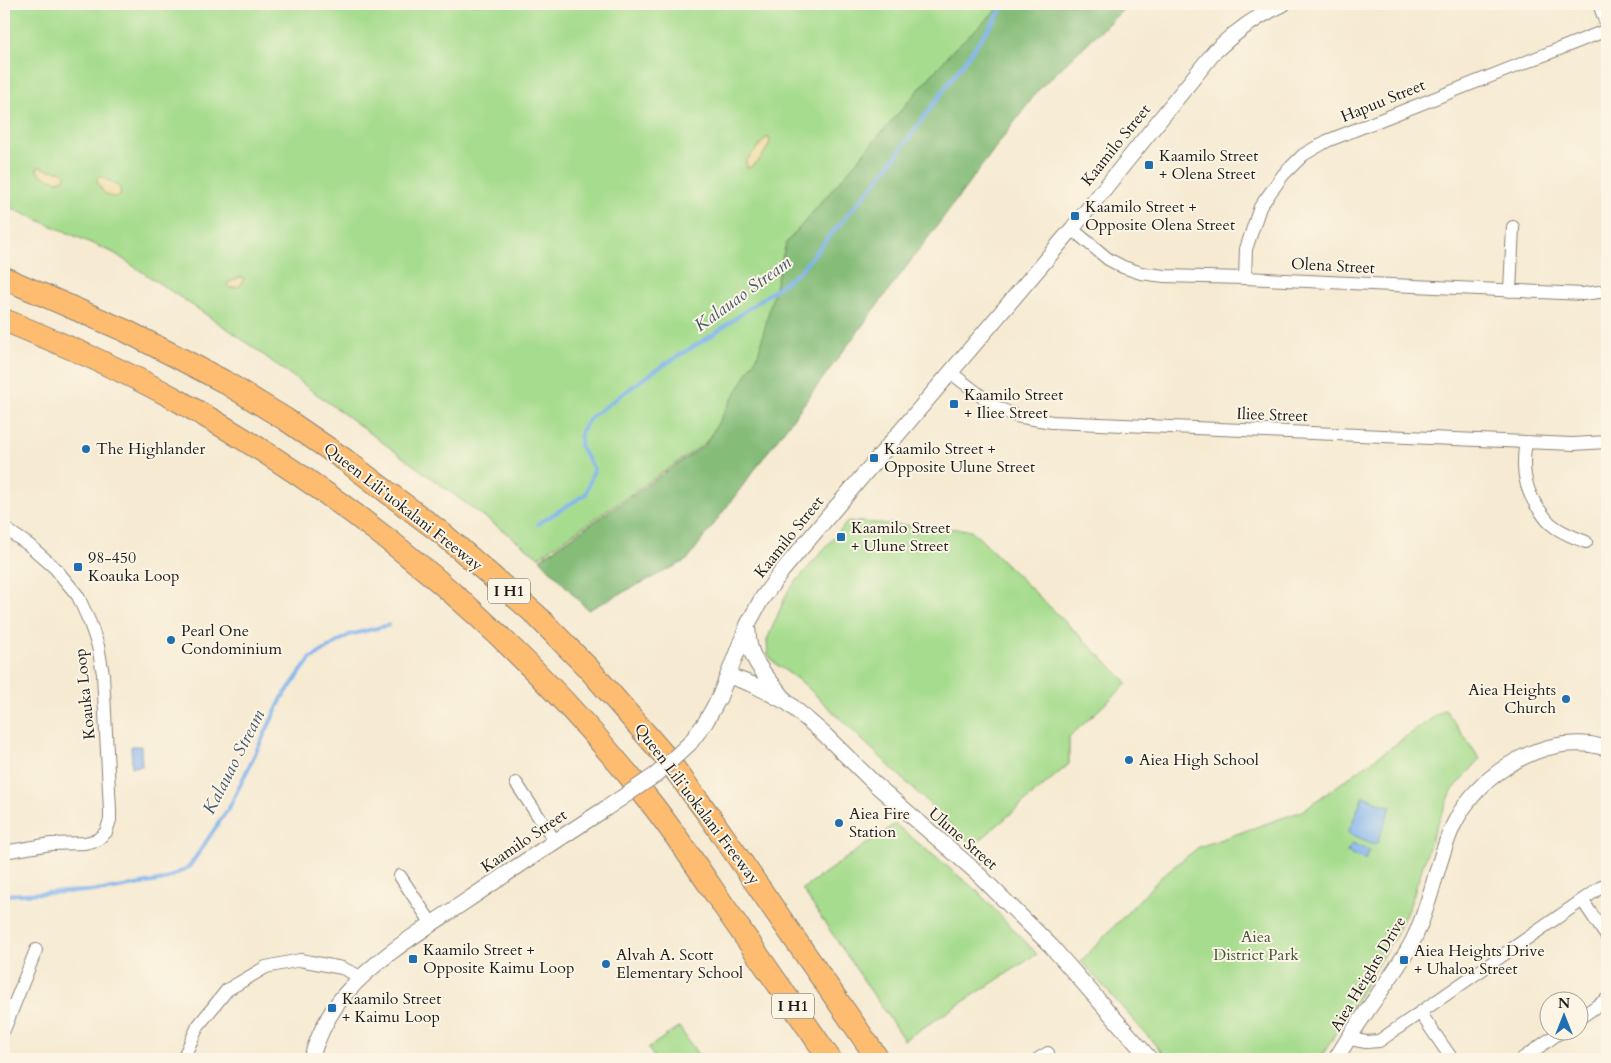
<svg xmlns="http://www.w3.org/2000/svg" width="1611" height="1063" font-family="Cardo,serif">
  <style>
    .green { fill: #a6dc8d; stroke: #617c54 }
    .forest { fill: #84bc78; stroke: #506c4a }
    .sand { fill: #eeda9e; stroke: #857b5d }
    .water { fill: #80b3ed; stroke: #4e6884 }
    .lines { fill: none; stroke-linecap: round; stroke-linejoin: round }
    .stream { stroke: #80b3ed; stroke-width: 4 }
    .minor-casing { stroke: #898377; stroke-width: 14 }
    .tertiary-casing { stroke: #898377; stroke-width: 17 }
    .motorway-casing { stroke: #898377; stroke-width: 24 }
    .minor { stroke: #fff; stroke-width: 12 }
    .tertiary { stroke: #fff; stroke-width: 15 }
    .motorway { stroke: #febc70; stroke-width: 22 }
    .tertiary-bridge-casing { stroke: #898377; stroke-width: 17; stroke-linecap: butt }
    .tertiary-bridge { stroke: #fff; stroke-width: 15 }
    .poi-dot { fill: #1f6fb2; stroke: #fcf5e5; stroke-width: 2 }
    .labels { text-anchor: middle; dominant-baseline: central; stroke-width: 4; stroke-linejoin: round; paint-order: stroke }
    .shield { fill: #fcf5e5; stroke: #5f5d58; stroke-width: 1 }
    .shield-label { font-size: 15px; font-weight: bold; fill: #1c1c1c }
    .street-label { font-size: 16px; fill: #1c1c1c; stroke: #fcf5e5 }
    .poi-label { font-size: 16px; fill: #1c1c1c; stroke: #fcf5e5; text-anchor: start }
    .park-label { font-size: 16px; fill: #45563e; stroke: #fcf5e5 }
    .water-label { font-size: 18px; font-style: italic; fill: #445870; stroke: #fcf5e5 }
  </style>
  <rect width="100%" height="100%" fill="#fcf5e5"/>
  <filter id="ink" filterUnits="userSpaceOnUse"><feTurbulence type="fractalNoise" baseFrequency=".02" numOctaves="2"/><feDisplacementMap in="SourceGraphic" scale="10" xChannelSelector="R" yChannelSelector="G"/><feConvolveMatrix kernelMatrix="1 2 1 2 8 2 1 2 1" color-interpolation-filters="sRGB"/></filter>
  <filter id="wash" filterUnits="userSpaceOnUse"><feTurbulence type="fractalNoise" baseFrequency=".0096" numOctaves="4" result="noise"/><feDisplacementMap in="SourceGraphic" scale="20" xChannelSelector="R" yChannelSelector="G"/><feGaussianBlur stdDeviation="1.12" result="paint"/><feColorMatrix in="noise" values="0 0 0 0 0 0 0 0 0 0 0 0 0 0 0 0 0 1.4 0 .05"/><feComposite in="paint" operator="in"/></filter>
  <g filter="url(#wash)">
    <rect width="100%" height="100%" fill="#f6ead2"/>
    <path class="green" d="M4 4H1085L704 444 539 557 232 332 114 253 4 205Z
      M848 521 971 530 1128 683 1069 737V764L973 846 804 684 776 664 768 655 767 640 788 591Z
      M1445 709 1480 759 1452 791 1434 832 1410 905 1395 936 1320 1059H1168L1081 961 1164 874 1199 847 1302 811Z
      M895 824 977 891 1037 954 904 1040 802 889Z
      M679 1027 701 1059H655L648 1048Z"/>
    <path class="forest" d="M1003 4H1129L1040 88 687 560 588 610 540 559 705 445 758 355 786 243 954 49Z"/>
    <path class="sand" d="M766 138H769L770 142C766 152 758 165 747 168L746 161Z
      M38 167C43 167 44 169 49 170 55 171 59 170 64 173L66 177 59 181C50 179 42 177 37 171Z
      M101 176C110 183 123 183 120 196 108 200 101 191 97 181L98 177Z
      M240 277 244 278 240 286 231 288 227 286 228 283Z"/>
    <path class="water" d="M131 746H141L142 766 132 767Z
      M1363 796 1391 807 1376 845 1348 833Z
      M1352 843 1370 850 1365 860 1347 852Z"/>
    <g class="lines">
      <path class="stream" d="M538 524 586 494 594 469 580 446 581 431 591 417 654 371 714 334 799 272 885 171 1006 4
        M4 895 107 890 164 880 189 867 230 806 282 698 310 659 349 635 389 625"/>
    </g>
  </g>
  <g filter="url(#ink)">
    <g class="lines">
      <defs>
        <path id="minor" d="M1599 4 1607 26
          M1072 229 1108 259 1123 267 1141 273 1164 276 1245 278 1583 294 1607 291
          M1245 278 1246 249 1260 207 1283 175 1303 155 1327 141 1607 30
          M1510 291 1513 227
          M950 372 994 406 1016 416 1052 422 1573 444 1607 442
          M1526 442C1521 468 1525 492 1541 512 1544 516 1547 521 1551 524 1561 533 1574 537 1586 542
          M4 528 29 545 55 568 78 596 90 623 98 646 103 674 110 810V820L106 832 97 840 85 843 51 844 4 852
          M516 783 555 841
          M400 876 432 924
          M1582 900 1607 937
          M1421 1014 1452 1059
          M1578 1019 1607 999
          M4 1030 36 950
          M1350 1039 1366 1042 1379 1041 1607 883
          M183 1059 198 1026 227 990 266 967 300 960 342 968 361 977
          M1038 1059 1048 1053
          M1522 1059 1563 1030"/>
        <path id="tertiary" d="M748 631C748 660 766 675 783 697
          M729 676 754 685 788 703 823 733 876 785 974 870 1051 946 1150 1059
          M690 743 705 723 719 698 748 624 761 600 782 571 1072 229 1215 51C1236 31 1257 16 1283 4
          M311 1059C318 1036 330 1011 346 993 377 958 418 933 457 907 506 874 555 841 605 809
          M1336 1059C1353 1029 1375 1000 1395 970 1402 959 1411 947 1416 934 1432 899 1437 861 1453 826 1475 779 1532 740 1585 744 1592 744 1600 747 1607 748"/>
        <path id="motorway" d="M4 278 126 331 175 356 223 381 285 419 345 460 444 535 535 614 589 669 664 755 708 814 878 1059
          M4 320C62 344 124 370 179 401 364 504 520 636 651 803 677 836 700 871 723 905 759 956 794 1008 830 1059"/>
      </defs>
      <use href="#minor" class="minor-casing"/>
      <use href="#tertiary" class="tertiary-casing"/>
      <use href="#motorway" class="motorway-casing"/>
      <use href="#minor" class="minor"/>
      <use href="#tertiary" class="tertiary"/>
      <use href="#motorway" class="motorway"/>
      <defs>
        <path id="tertiary-bridge" d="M605 809 657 774 690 743"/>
      </defs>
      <use href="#tertiary-bridge" class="tertiary-bridge-casing"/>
      <use href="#tertiary-bridge" class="tertiary-bridge"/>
    </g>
  </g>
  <g class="poi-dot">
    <rect x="1144" y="160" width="10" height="10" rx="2.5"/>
    <rect x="1070" y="211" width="10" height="10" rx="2.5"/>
    <rect x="949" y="399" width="10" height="10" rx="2.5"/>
    <circle cx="86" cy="449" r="5"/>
    <rect x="869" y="453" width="10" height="10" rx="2.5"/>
    <rect x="836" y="532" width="10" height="10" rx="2.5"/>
    <rect x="73" y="562" width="10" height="10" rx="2.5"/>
    <circle cx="171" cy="640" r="5"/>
    <circle cx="1566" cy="699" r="5"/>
    <circle cx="1129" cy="760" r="5"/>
    <circle cx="839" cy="823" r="5"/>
    <rect x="408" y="954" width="10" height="10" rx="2.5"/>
    <rect x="1399" y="955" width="10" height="10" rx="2.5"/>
    <circle cx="606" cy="964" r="5"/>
    <rect x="327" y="1003" width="10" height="10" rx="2.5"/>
  </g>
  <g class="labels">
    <g class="shield">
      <rect x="488" y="578.5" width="42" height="25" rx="4"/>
      <rect x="772" y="993.5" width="42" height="25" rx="4"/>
    </g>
    <g class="shield-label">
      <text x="509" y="591">I H1</text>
      <text x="793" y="1006">I H1</text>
    </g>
    <g class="street-label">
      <text transform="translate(1383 101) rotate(-22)">Hapuu Street</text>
      <text transform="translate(1116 145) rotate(-51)">Kaamilo Street</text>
      <text transform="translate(1333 266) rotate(3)">Olena Street</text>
      <text transform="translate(1272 415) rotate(2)">Iliee Street</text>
      <text transform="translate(403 507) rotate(38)">Queen Liliʻuokalani Freeway</text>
      <text transform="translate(789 537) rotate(-51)">Kaamilo Street</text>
      <text transform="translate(85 694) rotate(-96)">Koauka Loop</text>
      <text transform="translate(697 804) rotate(53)">Queen Liliʻuokalani Freeway</text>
      <text transform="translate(963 839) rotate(41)">Ulune Street</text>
      <text transform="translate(524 841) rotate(-34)">Kaamilo Street</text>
      <text transform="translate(1368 974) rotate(-59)">Aiea Heights Drive</text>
    </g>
    <g class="poi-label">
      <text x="1159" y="156">Kaamilo Street<tspan x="1159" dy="18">+ Olena Street</tspan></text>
      <text x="1085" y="207">Kaamilo Street +<tspan x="1085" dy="18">Opposite Olena Street</tspan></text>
      <text x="964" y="395">Kaamilo Street<tspan x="964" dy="18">+ Iliee Street</tspan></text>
      <text x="96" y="449">The Highlander</text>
      <text x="884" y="449">Kaamilo Street +<tspan x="884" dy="18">Opposite Ulune Street</tspan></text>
      <text x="851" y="528">Kaamilo Street<tspan x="851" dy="18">+ Ulune Street</tspan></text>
      <text x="88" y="558">98-450<tspan x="88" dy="18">Koauka Loop</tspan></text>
      <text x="181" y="631">Pearl One<tspan x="181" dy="18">Condominium</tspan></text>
      <text x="1556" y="690" text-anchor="end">Aiea Heights<tspan x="1556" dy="18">Church</tspan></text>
      <text x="1139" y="760">Aiea High School</text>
      <text x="849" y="814">Aiea Fire<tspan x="849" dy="18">Station</tspan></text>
      <text x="423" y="950">Kaamilo Street +<tspan x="423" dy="18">Opposite Kaimu Loop</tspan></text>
      <text x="1414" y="951">Aiea Heights Drive<tspan x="1414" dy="18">+ Uhaloa Street</tspan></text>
      <text x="616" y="955">Alvah A. Scott<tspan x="616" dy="18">Elementary School</tspan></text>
      <text x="342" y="999">Kaamilo Street<tspan x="342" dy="18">+ Kaimu Loop</tspan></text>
    </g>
    <g class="park-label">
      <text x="1256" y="937">Aiea<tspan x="1256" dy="18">District Park</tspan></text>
    </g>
    <g class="water-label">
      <text transform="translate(743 294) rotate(-36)">Kalauao Stream</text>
      <text transform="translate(234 762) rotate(-63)">Kalauao Stream</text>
    </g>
  </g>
  <rect width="1611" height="1063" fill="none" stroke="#fcf5e5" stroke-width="20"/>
  <g transform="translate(1564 1016)"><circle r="24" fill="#fcf5e5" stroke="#a29e95"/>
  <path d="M0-4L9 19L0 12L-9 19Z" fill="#1f6fb2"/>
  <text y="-8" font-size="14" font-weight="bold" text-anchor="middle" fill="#1c1c1c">N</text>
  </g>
</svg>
